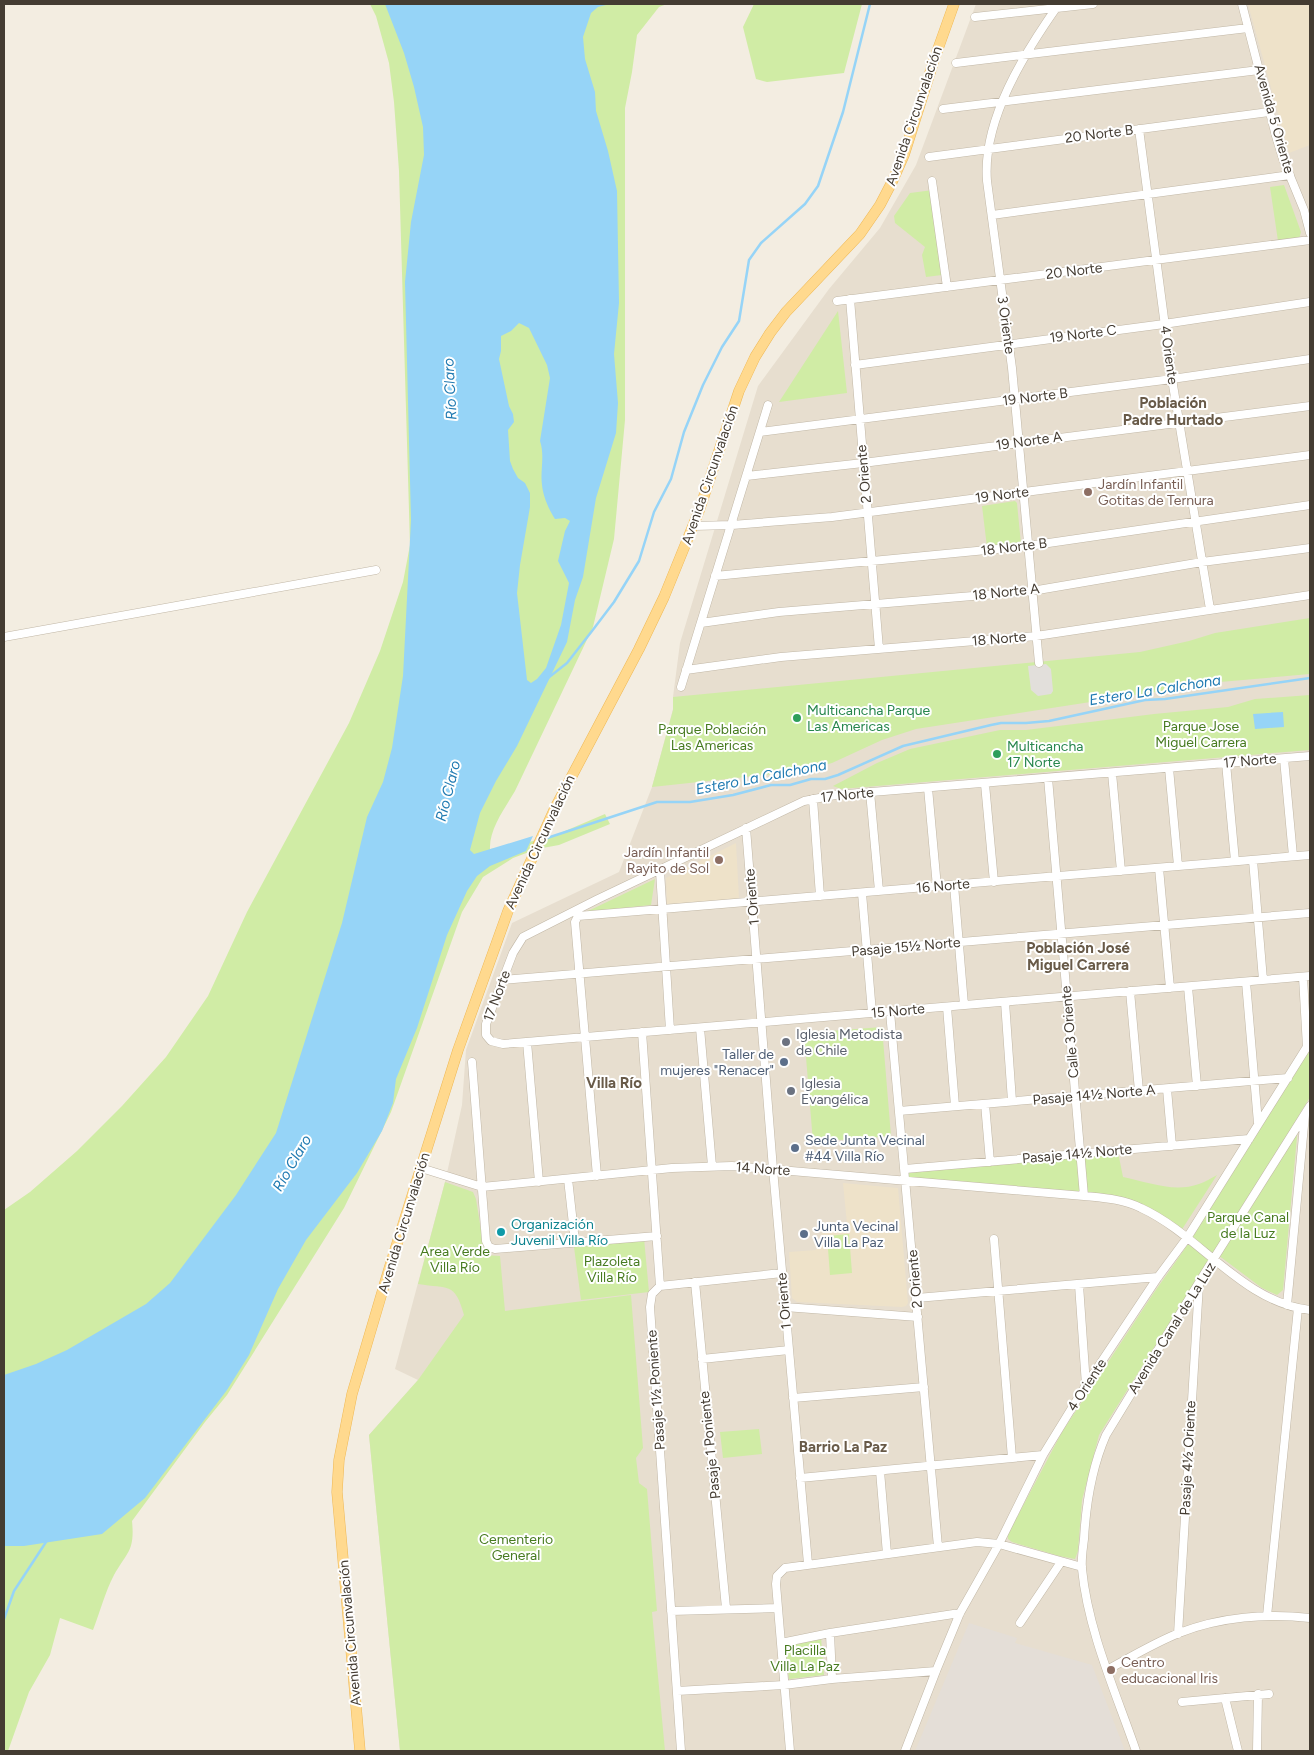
<svg xmlns="http://www.w3.org/2000/svg" width="1314" height="1755" font-family="Figtree,sans-serif">
  <style>
    .residential { fill: #e7decf }
    .industrial { fill: #e4ded7 }
    .education { fill: #eee2c9 }
    .green { fill: #d0eca5 }
    .parking { fill: #e2dfdb }
    .water { fill: #96d4f7; fill-rule: evenodd }
    .lines { fill: none; stroke-linecap: round; stroke-linejoin: round }
    .stream { stroke: #96d4f7; stroke-width: 2.5 }
    .minor-casing { stroke: #c1b7a6; stroke-width: 9 }
    .major-casing { stroke: #efb853; stroke-width: 11 }
    .minor { stroke: #fff; stroke-width: 8 }
    .major { stroke: #ffd98e; stroke-width: 10 }
    .education-dot { fill: #8d6e63; stroke: #fff; stroke-width: 2 }
    .leisure-dot { fill: #2e9e5b; stroke: #fff; stroke-width: 2 }
    .worship-dot { fill: #6b7280; stroke: #fff; stroke-width: 2 }
    .service-dot { fill: #5c6f8a; stroke: #fff; stroke-width: 2 }
    .culture-dot { fill: #0f9aa8; stroke: #fff; stroke-width: 2 }
    .labels { text-anchor: middle; dominant-baseline: central; stroke-width: 4; stroke-linejoin: round; paint-order: stroke }
    .street-label { font-size: 14px; fill: #443c32; stroke: #fff }
    .education-label { font-size: 14px; fill: #785e54; stroke: #fff; text-anchor: start }
    .leisure-label { font-size: 14px; fill: #27864d; stroke: #fff; text-anchor: start }
    .park-label { font-size: 14px; fill: #477b20; stroke: #fff }
    .worship-label { font-size: 14px; fill: #5b616d; stroke: #fff; text-anchor: start }
    .service-label { font-size: 14px; fill: #4e5e75; stroke: #fff; text-anchor: start }
    .culture-label { font-size: 14px; fill: #0d838f; stroke: #fff; text-anchor: start }
    .water-label { font-size: 15px; font-style: italic; fill: #217bb2; stroke: #fff }
    .neighbourhood-label { font-size: 15px; font-weight: bold; fill: #685a48; stroke: #fff }
  </style>
  <rect width="100%" height="100%" fill="#f3ede1"/>
  <path class="residential" d="M976 4H1310V1751H400L369 1435 418 1380 395 1369 445 1182 462 1105 466 1050 512 923 619 872 652 787 673 709V697L680 643 758 386 829 289 880 228 916 165Z"/>
  <path class="industrial" d="M969 1623 1017 1638 1015 1643 1092 1665 1125 1751H915Z"/>
  <path class="education" d="M1248 4H1310V145L1289 153Z
    M736 843 739 899 667 904 666 878Z
    M843 1183 898 1188 908 1303 906 1306 902 1307 797 1302 792 1298 789 1252 816 1250 824 1227 847 1224Z"/>
  <path class="green" d="M370 4H667L659 7 637 35 632 72 625 108V420L614 539 593 627 515 791C505 808 489 829 490 849L522 844 558 834 605 814 610 824 559 845 537 849 513 858 483 877 462 912 391 1112 344 1208 227 1395 205 1422 132 1521C135 1551 127 1552 114 1575 105 1592 100 1612 93 1630L60 1618 50 1655 29 1692 8 1751H4V1210L30 1192 77 1151 122 1106 166 1057 208 996 247 912 349 723 380 651 403 582 410 545 399 171 394 102 389 63 376 16Z
    M754 4H862L844 73 767 82 756 79 743 27Z
    M1284 185 1301 232 1299 239 1278 241 1270 187Z
    M933 190 942 275 926 277 922 255 925 247 895 223 894 216 910 193Z
    M838 311 847 393 779 402Z
    M1015 501 1017 503 1021 544 987 547 982 506Z
    M1310 618V674L1220 682 916 729 882 740 832 763 802 771 652 787 673 710V697L1140 652 1189 641 1215 633Z
    M1310 695V750L841 789 833 786 877 763 910 749 1000 730H1026L1154 714 1228 707 1255 699Z
    M655 879 651 905 586 912Z
    M882 1027 891 1136 813 1142 804 1033Z
    M1310 1049V1097L1299 1115 1283 1290 1277 1295 1262 1288 1214 1252 1099 1435 1082 1500 1078 1551 1075 1559 1059 1556 1012 1542 1008 1539V1534L1062 1432 1153 1294 1184 1250Z
    M1118 1152 1123 1177C1148 1182 1174 1193 1199 1184 1205 1182 1211 1178 1217 1175L1179 1234 1131 1201 909 1178V1171Z
    M445 1182 473 1192 476 1199 485 1255 500 1256 505 1311 631 1295 643 1448 636 1458 639 1483 647 1489 657 1611 652 1612 665 1751H400L369 1435 418 1380 464 1315C455 1282 449 1289 418 1284Z
    M849 1234 852 1273 830 1275 827 1236Z
    M644 1238 649 1292 581 1300 574 1247Z
    M759 1429 762 1454 723 1458 720 1432Z
    M821 1637 824 1675 789 1679 784 1642Z"/>
  <path class="parking" d="M1046 664 1051 669 1053 691 1051 694 1038 696 1031 690 1028 666Z"/>
  <path class="water" d="M385 4H610L598 7 591 13 583 37 585 59 595 92 596 111 608 151 617 191 619 303 614 354 618 403 616 433 596 498 583 577 575 600 567 642 517 746 496 781 480 813 470 850 474 854 533 836 526 851 490 866 477 876 467 891 447 935 417 1028 396 1079 393 1103 382 1131 357 1173 306 1240 278 1289 249 1355 227 1390 145 1498 102 1534 24 1546H4V1375L36 1364 67 1350 146 1304 170 1283 236 1195 276 1133 342 923 367 817 383 782 392 748 403 676 411 520 405 282 411 222 424 155 423 127 414 87 404 53ZM519 323 529 328 547 365 550 378 540 441C545 456 540 470 542 485 543 496 549 510 555 519L565 518 570 521 565 531 558 561 569 583 561 625 546 668 537 679 531 683 527 680 517 593 520 565 530 507V493L525 483 518 478 513 469 510 461 508 430 514 422 513 414 509 406 499 359 501 351V336L511 331Z
    M1283 712 1284 727 1255 729 1253 714Z"/>
  <g class="lines">
    <path class="stream" d="M548 678 567 663 592 631 614 602 639 561 654 512 671 479 684 432 703 385 722 347 739 321 749 260 761 243 805 204 818 186 843 112 870 4
      M544 839 657 802H690L733 795 771 785H790L811 779H825L838 775 903 746 991 725 1001 723H1026L1049 721 1145 700 1165 699 1310 678
      M4 1619 14 1591 46 1542"/>
    <defs>
      <path id="minor" d="M1242 4 1276 136 1283 159 1304 210 1310 233
        M975 17 1093 4
        M956 63 1248 28
        M943 109 1259 70
        M1139 129 1172 379 1210 609
        M929 157 1269 112
        M932 181 947 287
        M992 215 1290 175
        M850 299 879 649
        M837 301 1310 240
        M855 365 1164 324 1310 302
        M760 432 1172 379 1310 359
        M747 476 863 463 1310 406
        M694 526 732 525 832 517 1310 455
        M715 576 1028 546 1310 505
        M701 623 779 612 1032 591 1202 562 1310 548
        M4 637 376 570
        M1039 663 1012 368 987 181C982 120 1025 52 1059 4
        M686 670 781 657 1036 636 1310 595
        M681 687 768 405
        M1310 756 835 795 804 801 598 899 523 937 513 953 486 1024V1035L491 1041 503 1044 1310 976
        M1284 759 1293 856
        M1226 763 1235 861
        M1169 768 1178 866
        M1112 773 1121 871
        M1048 778 1084 1196
        M985 784 994 882
        M928 788 937 887
        M870 792 879 891
        M813 799 820 896
        M746 828 773 1169 808 1564
        M1253 860 1263 980
        M1159 868 1170 988
        M660 871 670 1030
        M954 885 964 1005
        M862 893 872 1013
        M1303 977 1307 1047
        M502 980 1310 913
        M1246 982 1258 1123
        M1188 987 1197 1086
        M1130 991 1139 1091
        M1005 1002 1012 1101
        M947 1007 955 1106
        M890 1012 938 1547
        M700 1028 712 1166
        M642 1032 660 1286 652 1294 650 1307 681 1751
        M527 1042 539 1182
        M472 1062 486 1241 489 1247 495 1249 657 1236
        M1167 1089 1172 1146
        M985 1104 990 1162
        M899 1111 1288 1078
        M421 1168 482 1187 672 1168 732 1166 1084 1196C1104 1198 1123 1199 1141 1208 1200 1235 1242 1302 1310 1310
        M905 1169 1249 1139
        M597 1176 575 922 578 916 1310 855
        M568 1179 575 1242
        M994 1239 1012 1458
        M695 1282 726 1608
        M1079 1285 1086 1385
        M660 1286 782 1273
        M917 1298 1158 1277
        M1287 1305 1305 1115
        M785 1307 918 1317
        M702 1359 789 1350
        M793 1398 924 1387
        M880 1471 887 1554
        M800 1478 1043 1455
        M671 1611 778 1608
        M1267 1616 1298 1308
        M1020 1623 1061 1562
        M830 1633 832 1679
        M1178 1634 1199 1284
        M781 1643 830 1633 960 1613
        M1107 1670C1131 1657 1154 1643 1179 1633 1220 1617 1267 1613 1310 1618
        M677 1691 784 1685 832 1679 936 1671
        M1225 1698 1238 1751
        M1182 1702 1269 1694
        M790 1751 776 1584 777 1576 785 1568 977 1542 999 1544 1082 1567
        M905 1751 936 1671 960 1613 999 1544 1043 1455 1086 1385 1158 1277 1187 1238 1310 1042
        M1136 1751C1116 1693 1088 1631 1082 1569 1081 1559 1083 1548 1084 1539 1086 1503 1092 1467 1106 1435L1206 1271 1310 1106
        M1257 1751 1258 1694"/>
      <path id="major" d="M360 1751 339 1514 337 1492 339 1460 352 1394 389 1269 458 1050 508 911 555 808 639 649 664 597 699 511 739 391 755 357 770 333 786 312 860 234 880 205 892 182 904 155 934 60 954 4"/>
    </defs>
    <use href="#minor" class="minor-casing"/>
    <use href="#major" class="major-casing"/>
    <use href="#minor" class="minor"/>
    <use href="#major" class="major"/>
  </g>
  <g class="education-dot">
    <circle cx="1088" cy="492" r="5"/>
    <circle cx="719" cy="860" r="5"/>
    <circle cx="1111" cy="1670" r="5"/>
  </g>
  <g class="leisure-dot">
    <circle cx="797" cy="718" r="5"/>
    <circle cx="997" cy="754" r="5"/>
  </g>
  <g class="worship-dot">
    <circle cx="786" cy="1042" r="5"/>
    <circle cx="791" cy="1091" r="5"/>
  </g>
  <g class="service-dot">
    <circle cx="784" cy="1062" r="5"/>
    <circle cx="795" cy="1148" r="5"/>
    <circle cx="804" cy="1234" r="5"/>
  </g>
  <circle class="culture-dot" cx="501" cy="1232" r="5"/>
  <g class="labels">
    <g class="street-label">
      <text transform="translate(914 116) rotate(-71)">Avenida Circunvalación</text>
      <text transform="translate(1274 119) rotate(74)">Avenida 5 Oriente</text>
      <text transform="translate(1099 134) rotate(-7)">20 Norte B</text>
      <text transform="translate(1074 271) rotate(-7)">20 Norte</text>
      <text transform="translate(1006 325) rotate(82)">3 Oriente</text>
      <text transform="translate(1083 334) rotate(-7)">19 Norte C</text>
      <text transform="translate(1169 355) rotate(82)">4 Oriente</text>
      <text transform="translate(1035 397) rotate(-7)">19 Norte B</text>
      <text transform="translate(1029 441) rotate(-8)">19 Norte A</text>
      <text transform="translate(864 474) rotate(-95)">2 Oriente</text>
      <text transform="translate(710 475) rotate(-71)">Avenida Circunvalación</text>
      <text transform="translate(1002 495) rotate(-7)">19 Norte</text>
      <text transform="translate(1014 547) rotate(-7)">18 Norte B</text>
      <text transform="translate(1006 592) rotate(-6)">18 Norte A</text>
      <text transform="translate(999 639) rotate(-5)">18 Norte</text>
      <text transform="translate(1250 761) rotate(-5)">17 Norte</text>
      <text transform="translate(847 795) rotate(-6)">17 Norte</text>
      <text transform="translate(540 842) rotate(-65)">Avenida Circunvalación</text>
      <text transform="translate(943 886) rotate(-5)">16 Norte</text>
      <text transform="translate(752 897) rotate(-95)">1 Oriente</text>
      <text transform="translate(906 947) rotate(-5)">Pasaje 15½ Norte</text>
      <text transform="translate(497 996) rotate(-70)">17 Norte</text>
      <text transform="translate(898 1011) rotate(-5)">15 Norte</text>
      <text transform="translate(1070 1032) rotate(-95)">Calle 3 Oriente</text>
      <text transform="translate(1094 1095) rotate(-5)">Pasaje 14½ Norte A</text>
      <text transform="translate(1077 1154) rotate(-5)">Pasaje 14½ Norte</text>
      <text transform="translate(763 1169) rotate(4)">14 Norte</text>
      <text transform="translate(404 1223) rotate(-73)">Avenida Circunvalación</text>
      <text transform="translate(915 1279) rotate(-95)">2 Oriente</text>
      <text transform="translate(784 1301) rotate(-95)">1 Oriente</text>
      <text transform="translate(1172 1328) rotate(-58)">Avenida Canal de La Luz</text>
      <text transform="translate(1087 1385) rotate(-57)">4 Oriente</text>
      <text transform="translate(656 1390) rotate(-94)">Pasaje 1½ Poniente</text>
      <text transform="translate(710 1445) rotate(-96)">Pasaje 1 Poniente</text>
      <text transform="translate(1188 1458) rotate(-87)">Pasaje 4½ Oriente</text>
      <text transform="translate(350 1633) rotate(-95)">Avenida Circunvalación</text>
    </g>
    <g class="education-label">
      <text x="1098" y="484">Jardín Infantil<tspan x="1098" dy="16">Gotitas de Ternura</tspan></text>
      <text x="709" y="852" text-anchor="end">Jardín Infantil<tspan x="709" dy="16">Rayito de Sol</tspan></text>
      <text x="1121" y="1662">Centro<tspan x="1121" dy="16">educacional Iris</tspan></text>
    </g>
    <g class="leisure-label">
      <text x="807" y="710">Multicancha Parque<tspan x="807" dy="16">Las Americas</tspan></text>
      <text x="1007" y="746">Multicancha<tspan x="1007" dy="16">17 Norte</tspan></text>
    </g>
    <g class="park-label">
      <text x="1201" y="726">Parque Jose<tspan x="1201" dy="16">Miguel Carrera</tspan></text>
      <text x="712" y="729">Parque Población<tspan x="712" dy="16">Las Americas</tspan></text>
      <text x="1248" y="1217">Parque Canal<tspan x="1248" dy="16">de la Luz</tspan></text>
      <text x="455" y="1251">Area Verde<tspan x="455" dy="16">Villa Río</tspan></text>
      <text x="612" y="1261">Plazoleta<tspan x="612" dy="16">Villa Río</tspan></text>
      <text x="516" y="1539">Cementerio<tspan x="516" dy="16">General</tspan></text>
      <text x="805" y="1650">Placilla<tspan x="805" dy="16">Villa La Paz</tspan></text>
    </g>
    <g class="worship-label">
      <text x="796" y="1034">Iglesia Metodista<tspan x="796" dy="16">de Chile</tspan></text>
      <text x="801" y="1083">Iglesia<tspan x="801" dy="16">Evangélica</tspan></text>
    </g>
    <g class="service-label">
      <text x="774" y="1054" text-anchor="end">Taller de<tspan x="774" dy="16">mujeres "Renacer"</tspan></text>
      <text x="805" y="1140">Sede Junta Vecinal<tspan x="805" dy="16">#44 Villa Río</tspan></text>
      <text x="814" y="1226">Junta Vecinal<tspan x="814" dy="16">Villa La Paz</tspan></text>
    </g>
    <g class="culture-label">
      <text x="511" y="1224">Organización<tspan x="511" dy="16">Juvenil Villa Río</tspan></text>
    </g>
    <g class="water-label">
      <text transform="translate(450 389) rotate(-93)">Río Claro</text>
      <text transform="translate(1155 690) rotate(-9)">Estero La Calchona</text>
      <text transform="translate(761 777) rotate(-11)">Estero La Calchona</text>
      <text transform="translate(448 791) rotate(-76)">Río Claro</text>
      <text transform="translate(292 1163) rotate(-60)">Río Claro</text>
    </g>
    <g class="neighbourhood-label">
      <text x="1173" y="403">Población<tspan x="1173" dy="17">Padre Hurtado</tspan></text>
      <text x="1078" y="948">Población José<tspan x="1078" dy="17">Miguel Carrera</tspan></text>
      <text x="614" y="1083">Villa Río</text>
      <text x="843" y="1447">Barrio La Paz</text>
    </g>
  </g>
  <rect width="1314" height="1755" fill="none" stroke="#443c32" stroke-width="10"/>
</svg>
